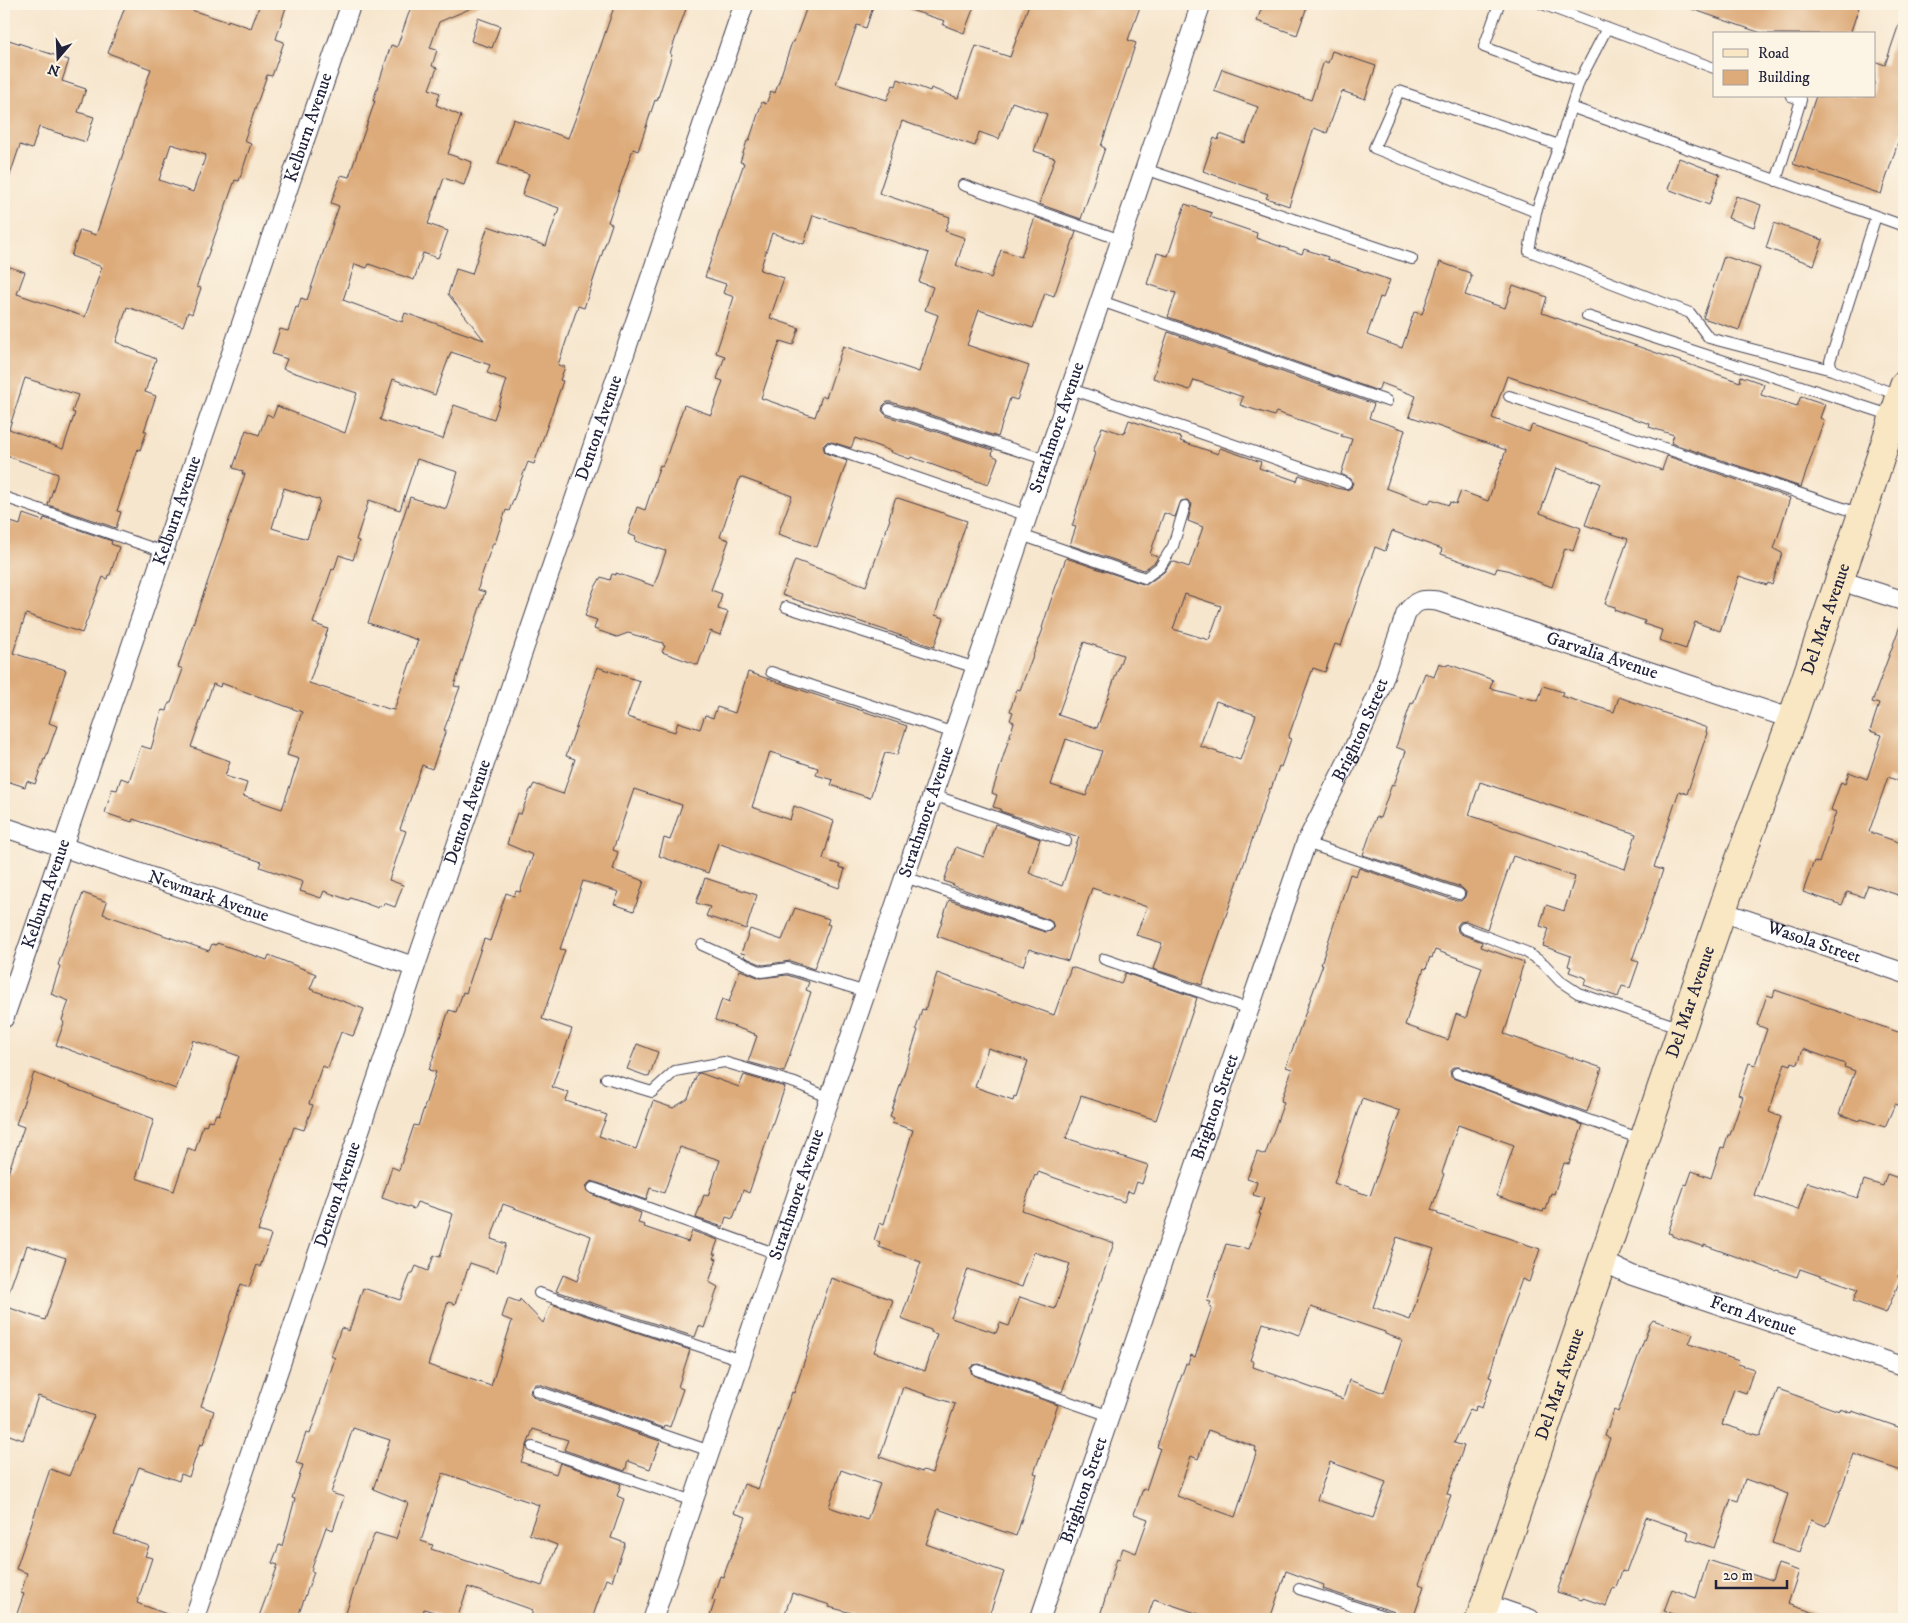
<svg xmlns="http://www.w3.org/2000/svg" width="1908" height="1623" font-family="'IM FELL DW Pica',serif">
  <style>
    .building { fill: #ddab7a; fill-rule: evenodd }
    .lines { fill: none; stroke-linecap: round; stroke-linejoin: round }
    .lane-casing { stroke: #423f51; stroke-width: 12 }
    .street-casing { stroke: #423f51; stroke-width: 21 }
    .secondary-casing { stroke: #423f51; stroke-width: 30 }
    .lane { stroke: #fff; stroke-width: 10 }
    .street { stroke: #fff; stroke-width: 19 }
    .secondary { stroke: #f9e7c3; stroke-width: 28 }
    .labels { text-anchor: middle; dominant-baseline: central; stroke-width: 4.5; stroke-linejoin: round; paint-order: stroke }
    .street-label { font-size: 18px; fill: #22223b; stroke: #fcf5e5 }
  </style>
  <rect width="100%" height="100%" fill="#fcf5e5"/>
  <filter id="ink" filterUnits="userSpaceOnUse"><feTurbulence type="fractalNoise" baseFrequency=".02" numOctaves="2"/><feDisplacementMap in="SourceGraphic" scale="10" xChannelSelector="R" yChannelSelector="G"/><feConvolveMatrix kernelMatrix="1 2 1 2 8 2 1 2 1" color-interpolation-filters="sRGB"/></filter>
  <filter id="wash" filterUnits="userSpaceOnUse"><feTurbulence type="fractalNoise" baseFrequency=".0096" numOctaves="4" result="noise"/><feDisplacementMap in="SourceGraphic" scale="20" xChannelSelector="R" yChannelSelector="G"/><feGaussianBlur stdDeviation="1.12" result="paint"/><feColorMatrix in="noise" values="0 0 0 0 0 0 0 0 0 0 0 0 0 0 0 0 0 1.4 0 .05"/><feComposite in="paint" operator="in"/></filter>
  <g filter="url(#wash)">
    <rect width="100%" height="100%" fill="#f7e6ce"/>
    <g id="blocks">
      <path class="building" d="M126 4H173L228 22V20L251 28 260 4H287L276 39 284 42 272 76 267 75 244 141 251 144 239 181 235 180 197 285V287L201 288 192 314 188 312 183 326 127 307 116 342 156 359 145 392 156 396 144 431H147L140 450 138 449 117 511 121 512 116 528 48 505 58 474 4 455V265L25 272 17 294 85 317 102 267 71 256 80 230 96 235 151 69 108 53ZM171 144 206 155 193 192 159 180ZM25 378 78 395 72 412 75 413 63 449 9 429Z
        M412 4H481L439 22 430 48 437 50 432 66 437 68 429 89 440 93 436 105 461 116 448 154 472 162 464 185 444 178 428 224 448 231 438 258 423 253 414 280 369 264 367 268 355 264 343 300 402 322 405 313 484 340 448 294 456 269 472 274 488 226 546 246 559 208 522 195 529 174 498 164 513 119 568 138 582 101 615 4H669L686 9 670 54 672 55 657 101 655 100 638 151 633 149 608 222 612 224 584 308 578 306 558 365 565 367 560 380 563 381 534 464 528 462 509 511 506 510 495 543H493L480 580 478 590 485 592 454 686 460 687 444 730H446L432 769 422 765 400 829 406 831 389 880 403 885 395 907 384 903 383 906 380 905 378 908 350 898 349 900 324 891 321 898 300 891 303 882 260 867 262 862 133 819 132 822 105 813 112 789 117 790 121 778 129 781 141 746 151 749 162 710 167 711 169 703H171L183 669 178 667 245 474H242L243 471 233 468 246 430 259 435 267 414 273 417 277 406 345 433 357 393 283 369 287 359 272 354 280 329 288 331 296 307 298 308 301 298 307 300 339 206 331 203 341 175 349 177 375 101H373L391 45 397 47ZM451 352 490 365 487 373 507 380 494 419 454 405 443 439 380 420 393 379 435 395ZM417 459 458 472 446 509 410 497 368 623 418 640 394 710 389 709 309 683 328 629 313 623 332 569 334 570 339 555 353 560 359 541 356 540 369 500 400 510ZM284 488 320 500 307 539 272 528ZM221 683 302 712 287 755 299 759 282 809 243 796 247 783 225 776 230 761 191 747 213 684 220 687Z
        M808 4H874L866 28 857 25 836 84 887 100 893 85 896 86 898 79 930 91 931 88 958 98 976 46 1010 57 1029 4H1141L1128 40 1136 43 1101 146 1105 148 1081 219 1039 204 1055 158 1034 151 1047 114 1012 102 999 139 979 132 975 146 902 121 890 156 891 157 879 193 950 217 945 231 965 238 956 266 991 278 1001 250 1021 257 1035 217 1076 232 1054 296 1045 293 1033 328 979 310 967 345 1029 366 1017 400 1010 398 998 437 891 402H887L883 406 882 411 887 416 993 450 992 455 998 458 988 485 911 457 910 459 890 452 891 451 855 438 851 448 828 441 823 446 825 453 847 461 817 547 778 534 792 496 740 477 720 537 729 540 711 590 722 594 718 609 728 612 720 635 710 631 698 665 662 652 665 646 663 645V643L628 633 617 637 594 629 597 620 585 616 594 589 601 577 610 580 612 574 616 575V573L654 586 666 551 635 541 636 537 628 534 637 507 645 510 660 465 662 466 666 458 684 405 711 415 723 381 717 379 725 356 716 353 734 297 723 293 726 284 705 277 744 163 740 162 747 141H749L762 102 766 104 771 91 775 93 792 42H794ZM813 215 929 253 919 282 933 287 925 310 938 315 919 372 843 346 826 398 822 396 815 417 761 398 780 341 793 345 799 328 770 318 784 278 760 270 772 233 804 244Z
        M905 4H975L964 33 943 25 945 21 904 8Z
        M1263 4H1308L1297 35 1257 21Z
        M1687 4H1860L1850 34H1764L1686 7Z
        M478 18 500 26 492 48 471 41Z
        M1901 18 1904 19V124L1881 194 1793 164 1816 96H1874V61L1885 65Z
        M9 40 69 60 62 81 86 89 78 112 94 117 86 142 39 127 32 149 20 145 7 184 4 183V56Z
        M1332 51 1376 66 1365 99 1342 91 1327 133 1314 128 1289 206 1266 198 1268 194 1203 171 1214 138 1218 140 1220 134 1245 143 1258 107 1214 91 1222 69 1311 100 1324 61 1328 63Z
        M1679 158 1720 174 1709 205 1668 189Z
        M1736 196 1761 205 1754 227 1728 218Z
        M1185 204 1212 213 1210 217 1257 233 1256 238 1302 254 1304 249 1328 257 1327 259 1390 280 1383 298 1380 297 1367 335 1402 348 1414 312 1422 314 1440 262 1470 273V275L1472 276 1465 295 1505 308 1513 285 1547 297 1542 313 1740 382 1741 376 1764 384 1761 395 1797 406 1801 396 1825 404 1820 418 1824 420 1801 487 1671 443 1674 435 1649 427 1650 424 1507 376 1492 418 1529 432 1532 425 1662 470 1667 456 1790 498 1774 549 1782 553 1772 585 1768 583 1767 585 1739 576 1720 631 1695 622 1686 649 1659 640 1662 630 1644 624 1645 621 1614 610 1615 607 1605 604 1628 539 1585 525 1600 483 1556 468 1540 513 1581 528 1573 551 1565 548 1552 587 1507 570 1497 568 1495 573 1441 554 1442 549 1392 531 1385 551 1375 547 1341 646 1335 644 1325 672 1313 668 1288 738 1291 739 1281 767 1279 766 1271 789 1270 788 1202 985 1153 969 1162 943 1136 935 1147 907 1092 888 1068 961 1029 949 1023 966 937 936 949 900 1045 932 1051 931 1054 928 1052 922 1049 920 954 886V885L944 881 956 847 984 857 995 824 1040 839 1029 873 1062 886 1079 837 1000 811 1001 809 993 807 997 795 992 793 1014 722 1010 720 1013 712 1010 711 1017 689 1020 690 1043 629 1042 628 1050 603 1066 558 1146 585 1164 572 1172 561 1189 567 1203 527 1188 521 1192 504 1187 500 1181 501 1175 517 1164 513 1150 554 1158 557 1155 562 1144 570 1070 545 1076 527 1072 526 1077 511H1076L1095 453 1093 452 1102 427 1124 434 1129 420 1182 438 1180 441 1218 454 1220 448 1261 462 1259 468 1297 481 1299 475 1336 488 1347 490 1351 488 1353 482 1351 479 1341 474 1352 439 1341 436 1342 434 1276 412 1274 416 1240 405 1243 397 1194 380 1190 390 1153 378 1168 332 1374 404 1369 418 1405 430 1386 488 1429 504 1431 499 1449 505 1450 502 1456 504 1461 491 1488 501 1506 450 1409 416 1416 396 1381 383 1378 391 1168 317 1176 293 1147 284 1157 253 1168 256ZM1185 594 1221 606 1209 640 1173 629ZM1084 642 1123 655 1097 728 1058 715ZM1216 701 1256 715 1240 760 1200 746ZM1066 739 1102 751 1086 796 1051 785Z
        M1774 223 1823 240 1814 265 1766 248Z
        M1724 256 1760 268 1739 330 1703 318Z
        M898 498 967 521 935 615 944 618 934 647 782 595 795 560 866 586 890 519 889 518 895 499Z
        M23 514 43 521 44 518 112 541 111 544 119 547 110 575H108L107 579 103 577 82 633 26 614 13 653 66 670 49 723 57 726 45 760 44 759 35 784 27 781 25 787 4 780V542L11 522 20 525Z
        M1901 623H1904V783L1888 777 1869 832 1904 844V897L1868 885 1863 897 1847 892 1842 905 1803 892 1814 861 1819 863 1830 829 1836 812 1831 810 1841 782 1845 784 1849 772 1867 779 1882 735 1870 731 1879 704 1872 702Z
        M1439 663 1447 666 1448 664 1493 680 1490 688 1538 701 1543 686 1563 692 1561 696 1614 712 1619 697 1707 728 1706 732 1707 733 1687 794 1679 791 1654 867 1663 870 1632 960 1639 962 1630 988 1622 986 1618 997 1584 985 1586 978 1569 972 1571 967 1568 966 1571 956 1543 946 1549 929 1540 926 1546 905 1564 911 1575 877 1513 856 1487 929 1466 921 1460 922 1457 926 1458 932 1461 934 1482 942 1481 947 1524 962 1519 978 1521 979 1515 997H1516L1504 1034 1602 1068 1587 1112 1459 1067H1453L1450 1071 1451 1077 1455 1079 1583 1125 1569 1164 1564 1163 1554 1194 1551 1193 1546 1210 1544 1209 1543 1212 1497 1196 1514 1145 1458 1125 1442 1173 1444 1174 1431 1210 1438 1212 1437 1214 1540 1249 1529 1282 1522 1279 1497 1349 1489 1377 1492 1378 1482 1408 1476 1406 1475 1411 1470 1409 1454 1443 1464 1446 1447 1494 1451 1495 1419 1584 1424 1586 1413 1619H1400L1398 1615 1395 1612 1323 1589 1324 1585 1286 1571 1270 1619H1214L1154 1599 1147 1619H1099L1117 1558 1119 1559 1123 1548 1136 1553 1148 1519 1134 1514 1143 1489 1146 1490 1160 1448 1157 1447 1186 1363 1188 1364 1191 1355 1195 1357 1212 1307 1209 1306 1211 1302 1207 1301 1226 1244 1249 1249 1261 1214H1259L1264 1198 1253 1195 1257 1182 1247 1179 1257 1152 1265 1155 1284 1102 1281 1101 1292 1069 1286 1067 1323 964H1321L1350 874 1356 876 1359 868 1457 901H1461L1465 897 1466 892 1461 887 1363 855 1376 817 1380 818 1392 784 1394 785 1406 751 1396 747 1411 703 1413 704 1425 673 1434 677ZM1480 782 1636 834 1625 869 1469 815ZM1435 950 1482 967 1466 1018 1456 1014 1448 1040 1405 1025 1424 968 1426 969 1430 957 1432 958ZM1362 1098 1400 1111 1370 1196 1334 1183ZM1397 1237 1434 1249 1410 1320 1373 1307ZM1311 1307 1385 1332V1334L1402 1340 1384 1393 1349 1380 1343 1399 1253 1367 1254 1362 1250 1360 1263 1323 1300 1335ZM1208 1430 1256 1447 1255 1451H1257L1235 1517 1177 1496 1191 1456 1198 1459ZM1330 1462 1386 1482 1373 1518 1317 1500Z
        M597 667 640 681 627 717 675 732 678 722 700 729 705 715 713 718 717 707 735 713 748 672 907 726 897 755 885 753 870 798 831 785 833 780 816 775 818 768 770 752 752 807 790 820 794 806 834 821 823 859 840 865 839 867 845 869 839 888 718 843 708 873 659 856 664 838 670 840 682 805 634 789 613 850 618 852 613 870 644 881 634 911 614 904 619 892 583 881 560 949 565 950 542 1019 572 1029 552 1087 569 1093 566 1101 607 1115 599 1136 636 1149 653 1101 673 1108 688 1099 697 1074 700 1073 739 1087 744 1075 785 1087 749 1193 743 1190 733 1219 726 1217 723 1227 696 1218 704 1195 708 1196 720 1160 680 1147 664 1193 650 1188 646 1200 595 1182 591 1181 587 1185 586 1190 591 1194 641 1213 638 1223 645 1225 644 1227 688 1242 692 1231 718 1240 713 1254H716L714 1258 717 1259 709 1282 718 1287 704 1328 699 1326 695 1337 556 1291 563 1275 577 1281 591 1236 503 1204 491 1239 506 1244 497 1272 470 1263 455 1304 448 1302 428 1365 491 1386 512 1321 502 1317 508 1298 519 1302 520 1299 543 1323 551 1304 690 1350 678 1387 683 1389 670 1427 665 1425 664 1428 539 1384H535L531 1388 530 1393 535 1398 660 1441 650 1469 628 1461 625 1471 564 1450 568 1440 533 1429 521 1462 556 1474 560 1463 621 1484 617 1496 624 1499 611 1538 625 1543 612 1581 606 1579 592 1619H530L533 1610 468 1587 457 1619 424 1609 422 1619H344L366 1552 367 1550H368L375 1533 396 1539 408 1503 373 1489 390 1440 353 1428 331 1493 344 1497 333 1530 326 1527 311 1571 314 1572 297 1619H258L278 1565 272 1563 279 1545 282 1546 295 1499 292 1498 303 1465 296 1463 306 1433 310 1434 335 1358 331 1356 341 1328 349 1331 363 1288 400 1300 411 1273H413L416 1266 428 1271 434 1255 440 1257 453 1214 417 1202 414 1209 382 1198 392 1167 399 1170 414 1125 418 1126 436 1072 429 1070 449 1010 456 1012 463 992 466 993 484 939 490 941 506 893 514 896 516 891 520 892 533 855 507 844 517 813 521 814 530 790H531L534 784 563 794 575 759 566 756ZM443 1473 539 1505 529 1534 557 1545 542 1586 431 1549 433 1545 421 1541Z
        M705 878 757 895 746 929 706 916 710 907 696 903Z
        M83 893 107 902 103 914 209 951 212 944 216 945 217 943 267 960 269 955 316 974 310 989 364 1009 353 1036 341 1032 328 1068 322 1066 309 1104 313 1105 304 1130 294 1127 258 1231 271 1235 260 1267 257 1265 249 1287 241 1284 201 1406 214 1411 203 1445 200 1444 189 1477 181 1474 179 1481 139 1467 114 1534 149 1546 145 1556 152 1558 137 1603 172 1616 171 1619H15L24 1594 21 1593 27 1573 16 1569 50 1469 69 1476 94 1416 38 1396 23 1440 4 1433V1306L45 1320 66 1258 27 1245 23 1258 21 1257 7 1297H4V1171L8 1173 24 1127 16 1124 34 1073 154 1119 136 1178 174 1191 188 1148 195 1151 203 1125 206 1126 208 1120 213 1121 216 1114 219 1115 239 1056 193 1040 176 1089 56 1045 64 1023 62 1020 69 1001 51 994 60 966 58 965Z
        M795 908 829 919 827 924 830 925 814 969 790 961 763 965 744 957 745 954 741 953 750 929 782 940Z
        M1071 967 1121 984 1125 973 1197 998 1156 1120 1081 1096 1066 1138 1148 1165 1142 1184 1137 1182 1133 1193 1128 1191 1124 1202 1038 1172 1037 1176 1035 1175 1022 1210 1114 1243 1062 1392 979 1364 973 1365 970 1368 972 1374 975 1376 1058 1405 1034 1473 1037 1474 1016 1536 938 1509 926 1544 1004 1572 988 1619H874L829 1607 830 1605 792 1593 783 1619H709L715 1601 712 1600 720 1576 723 1577 746 1517 734 1513 744 1484 758 1489 792 1392 794 1393 831 1278 893 1300 874 1352 925 1371 937 1334 931 1332V1330L901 1319 921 1262 879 1247 880 1242 874 1240 880 1222 884 1224 913 1130 892 1123 894 1118 890 1117 918 1030 916 1029 922 1009 925 1010 937 973 1054 1015ZM988 1048 1028 1061 1016 1097 1014 1096 1013 1100 975 1087ZM1034 1252 1070 1264 1055 1309 1020 1297 1009 1326 1000 1323 996 1333 951 1318 968 1269 1022 1287ZM903 1387 955 1404 932 1473 923 1470 922 1472 880 1457ZM841 1470 880 1484 867 1520 829 1507Z
        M740 970 760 978 787 975 809 982 806 990 811 992 784 1072 748 1062 757 1036 754 1035 755 1034 715 1020 722 999 729 1002Z
        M1775 990 1904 1034V1107L1895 1104 1885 1127 1861 1119 1860 1121 1839 1114 1855 1071 1844 1067 1845 1064 1803 1049 1798 1064 1792 1062 1791 1065 1785 1063 1769 1112 1781 1117 1754 1195 1798 1210 1807 1182 1858 1198 1864 1180 1883 1186 1887 1174 1904 1180V1260L1898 1277 1901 1278 1886 1313 1853 1301 1858 1289 1800 1269 1797 1277 1777 1270 1776 1271 1704 1245V1247L1672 1236V1234L1668 1233 1685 1184 1687 1185 1692 1171 1711 1178 1721 1147 1724 1148 1728 1135H1730L1743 1097 1738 1095 1749 1063 1755 1065 1767 1029 1757 1025 1767 995 1773 997Z
        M637 1044 658 1052 649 1077 627 1069Z
        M1653 1320 1693 1334 1689 1344 1739 1361 1738 1364 1754 1369 1746 1393 1734 1389 1722 1424 1760 1436 1778 1389 1839 1411 1840 1409 1851 1413 1852 1411 1904 1429V1472L1854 1454 1829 1523H1827L1826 1526 1811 1520 1800 1552 1772 1543 1788 1494 1745 1479 1738 1501 1731 1499 1714 1548 1687 1539 1689 1532 1646 1517 1626 1572 1622 1571 1615 1589 1613 1588 1606 1606 1583 1598 1582 1600 1557 1592 1610 1438 1605 1436 1614 1410 1618 1412 1650 1324Z
        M1708 1560 1772 1581 1778 1564 1799 1571 1788 1604 1824 1616 1823 1619H1687L1664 1611 1672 1589 1696 1598Z"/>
    </g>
  </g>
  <g filter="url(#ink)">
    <use href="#blocks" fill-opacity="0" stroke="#423f51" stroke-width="1"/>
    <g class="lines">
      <defs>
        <path id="lane" d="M1499 4 1484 47 1579 82 1559 145 1399 91 1374 148 1536 212 1529 251 1690 313 1709 338 1832 370
          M1542 4 1714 68
          M1579 82 1607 28
          M1571 107 1904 226
          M1145 169 1412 259
          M1776 181 1801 100 1791 96
          M963 185 1121 240
          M1536 212 1559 145
          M1876 216 1830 361 1832 370 1900 396
          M1101 301 1387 401
          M1587 316 1893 416
          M1071 389 1346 483
          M1509 396 1861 514
          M889 409 1047 460
          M830 448 1028 516
          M4 497 164 552
          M1021 535 1145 578 1160 567 1173 546 1185 506
          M786 607 976 668
          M771 672 954 733
          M933 795 1066 841
          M1306 843 1459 894
          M905 877 1047 926
          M1464 928 1526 952 1544 964 1560 981 1578 993 1681 1028
          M702 945 762 972 788 968 866 992
          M1104 959 1249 1009
          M1457 1073 1644 1140
          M606 1078 652 1092 675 1071 724 1062 795 1083 830 1098
          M593 1188 777 1254
          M539 1293 741 1360
          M977 1370 1110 1416
          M537 1391 710 1451
          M533 1447 693 1501
          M1299 1589 1393 1619"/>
        <g id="street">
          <path d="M1838 580 1904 601"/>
          <path id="s1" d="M4 827 415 967"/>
          <path id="s2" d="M1723 912 1904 973"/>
          <path id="s3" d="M4 1018 351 4"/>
          <path id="s4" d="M1604 1262 1631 1275 1904 1367"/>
          <path d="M1486 1604 1530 1619"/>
          <path id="s5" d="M194 1619 415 967 744 4"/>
          <path id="s6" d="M653 1619 1201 4"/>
          <path id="s7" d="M1040 1619 1306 843 1354 748 1378 694 1406 614C1415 600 1422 599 1437 601L1792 719"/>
        </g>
        <g id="secondary">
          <path id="s8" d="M1480 1619 1738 864 1792 719 1862 514 1904 385"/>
        </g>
      </defs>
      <use href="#lane" class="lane-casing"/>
      <use href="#street" class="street-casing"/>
      <use href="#secondary" class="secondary-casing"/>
      <use href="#lane" class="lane"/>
      <use href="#street" class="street"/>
      <use href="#secondary" class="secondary"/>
    </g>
  </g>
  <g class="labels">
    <g class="street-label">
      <text stroke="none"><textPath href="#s3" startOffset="941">Kelburn Avenue</textPath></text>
      <text stroke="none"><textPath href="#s5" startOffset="1258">Denton Avenue</textPath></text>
      <text stroke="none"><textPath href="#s6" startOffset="1258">Strathmore Avenue</textPath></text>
      <text stroke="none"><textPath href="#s3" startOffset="536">Kelburn Avenue</textPath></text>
      <text stroke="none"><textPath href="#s8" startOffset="1058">Del Mar Avenue</textPath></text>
      <text stroke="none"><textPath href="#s7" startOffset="1281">Garvalia Avenue</textPath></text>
      <text stroke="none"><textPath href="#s7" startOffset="946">Brighton Street</textPath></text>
      <text stroke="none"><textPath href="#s5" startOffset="852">Denton Avenue</textPath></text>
      <text stroke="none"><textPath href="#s6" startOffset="852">Strathmore Avenue</textPath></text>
      <text stroke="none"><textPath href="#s3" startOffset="131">Kelburn Avenue</textPath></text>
      <text stroke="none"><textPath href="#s1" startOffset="216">Newmark Avenue</textPath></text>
      <text stroke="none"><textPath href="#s2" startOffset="96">Wasola Street</textPath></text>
      <text stroke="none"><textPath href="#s8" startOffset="652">Del Mar Avenue</textPath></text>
      <text stroke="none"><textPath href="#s7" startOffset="541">Brighton Street</textPath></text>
      <text stroke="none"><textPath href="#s5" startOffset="448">Denton Avenue</textPath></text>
      <text stroke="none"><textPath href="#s6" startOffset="448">Strathmore Avenue</textPath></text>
      <text stroke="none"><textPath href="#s4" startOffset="159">Fern Avenue</textPath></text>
      <text stroke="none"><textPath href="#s8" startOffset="248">Del Mar Avenue</textPath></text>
      <text stroke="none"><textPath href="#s7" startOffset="136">Brighton Street</textPath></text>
    </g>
  </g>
  <rect width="1908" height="1623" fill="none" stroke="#fcf5e5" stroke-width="20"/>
  <rect x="1713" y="32" width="162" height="65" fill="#fcf5e5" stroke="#a5a1a1"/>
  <rect x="1723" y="49" width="25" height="8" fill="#f9e7c3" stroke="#a5a1a1"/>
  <text x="1758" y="58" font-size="15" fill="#22223b">Road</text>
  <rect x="1723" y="70" width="25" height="15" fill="#ddab7a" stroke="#a5a1a1"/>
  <text x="1758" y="82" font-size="15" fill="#22223b">Building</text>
  <g transform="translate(58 58) rotate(199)" stroke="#fcf5e5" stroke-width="4" paint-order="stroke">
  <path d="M0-4L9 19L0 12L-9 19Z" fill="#22223b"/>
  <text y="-8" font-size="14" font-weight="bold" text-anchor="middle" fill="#22223b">N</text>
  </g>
  <path d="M1716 1580v8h71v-8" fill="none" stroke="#22223b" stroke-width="2.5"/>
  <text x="1723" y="1580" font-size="15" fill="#22223b" stroke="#fcf5e5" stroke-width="4" paint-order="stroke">20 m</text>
</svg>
